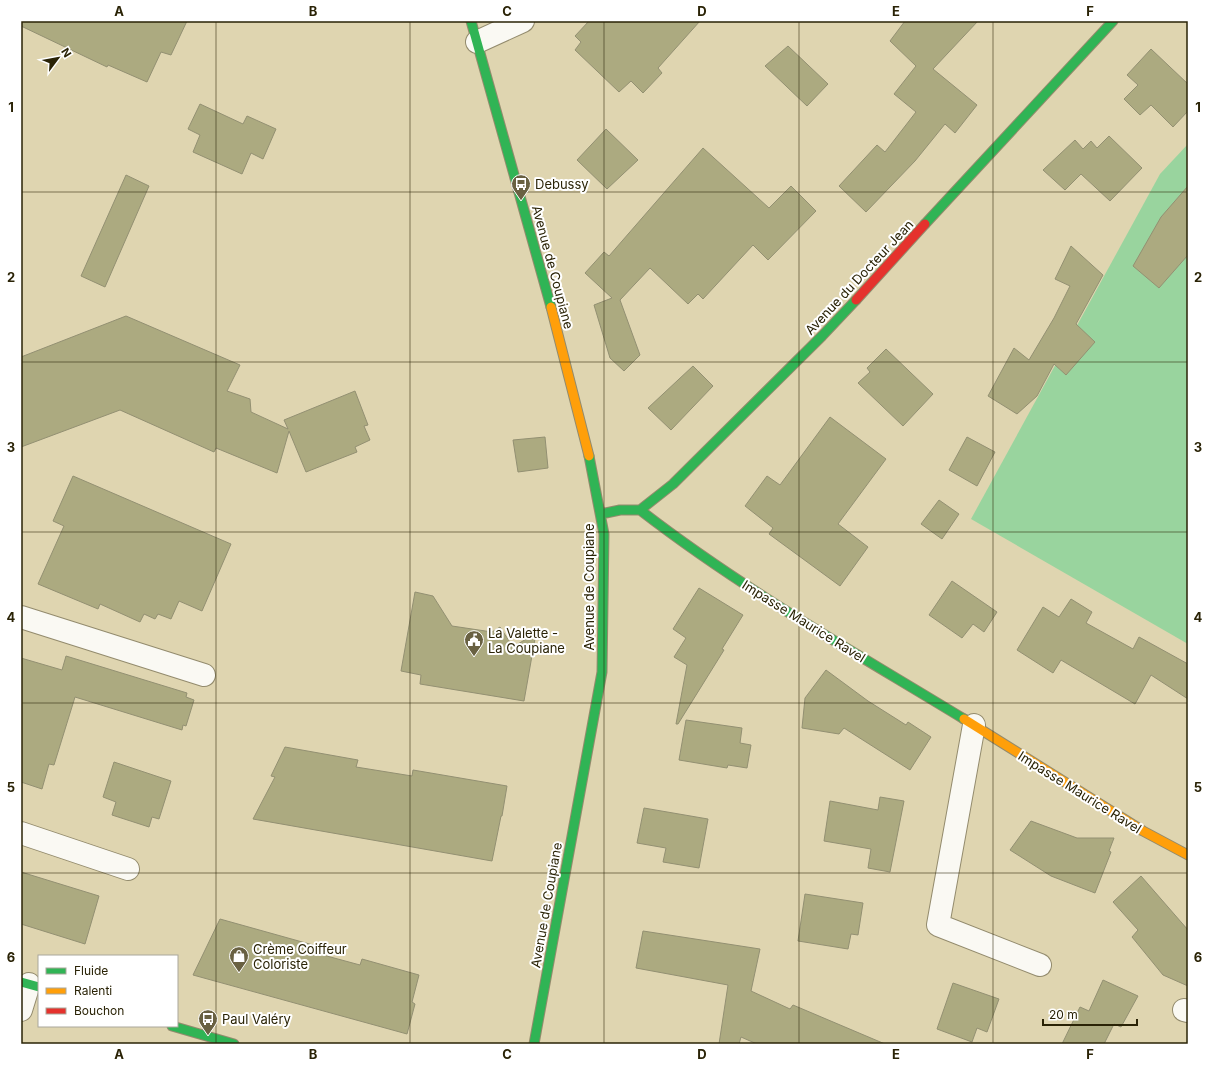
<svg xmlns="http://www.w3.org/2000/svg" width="1209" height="1065" font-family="Inter,sans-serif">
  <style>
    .green { fill: #99d49e }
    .building { fill: #acaa80; stroke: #939072 }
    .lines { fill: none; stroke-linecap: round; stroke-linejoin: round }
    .street-casing { stroke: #938b6d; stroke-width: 24 }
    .fast-casing { stroke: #938b6d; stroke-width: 11 }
    .slow-casing { stroke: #938b6d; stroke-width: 11 }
    .jam-casing { stroke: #938b6d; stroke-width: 11 }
    .street { stroke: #faf9f3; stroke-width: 22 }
    .fast { stroke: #30b455; stroke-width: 9 }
    .slow { stroke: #ff9f0a; stroke-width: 9 }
    .jam { stroke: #e5322d; stroke-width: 9 }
    .grid { fill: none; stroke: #2a2306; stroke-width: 1; stroke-opacity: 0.55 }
    .labels { text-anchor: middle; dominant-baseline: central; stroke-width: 4; stroke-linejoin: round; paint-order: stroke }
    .poi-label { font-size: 13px; fill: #2a2306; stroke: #fff; text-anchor: start }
    .street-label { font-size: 13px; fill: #2a2306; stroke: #fff }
    .neatline { fill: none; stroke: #2a2306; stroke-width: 1.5 }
    .grid-label { font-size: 13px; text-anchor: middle; font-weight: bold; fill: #2a2306 }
  </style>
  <rect width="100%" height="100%" fill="#dfd5b0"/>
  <path class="green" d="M1188 144V644L971 519 1160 174Z"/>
  <path class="building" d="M21 21H187L171 55 161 52 147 82 108 65 107 67 21 26Z
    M589 21H700L658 68 662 73 643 93 631 81 619 92 575 50 581 42 575 36Z
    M905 21H978L933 69 977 105 955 133 945 124 915 161 866 212 839 186 877 145 885 152 916 112 894 94 916 66 890 41Z
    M788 46 828 84 807 106 765 66Z
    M1151 49 1188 84V111L1173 127 1151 105 1140 115 1124 99 1138 85 1127 75Z
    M200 104 243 124 247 116 276 129 263 159 251 153 242 174 193 152 200 135 188 129Z
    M606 129 638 160 607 189 577 160Z
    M1109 136 1142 168 1110 201 1081 174 1065 190 1043 170 1075 140 1083 149 1091 141 1097 148Z
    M703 148 769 208 791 186 816 211 768 260 753 245 703 299 698 294 688 304 650 268 620 300 640 355 624 371 610 358 594 305 612 298 585 273 604 252 609 256Z
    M126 175 149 186 105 287 81 276Z
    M1188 186V255L1159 288 1133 266 1161 217Z
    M1071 246 1103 275 1076 324 1095 342 1066 375 1054 364 1037 396 1017 414 988 396 1014 348 1029 360 1054 318 1070 286 1055 279Z
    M126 316 240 365 227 391 250 399 251 412 288 429 284 420 355 391 368 425 364 426 370 440 355 447 357 452 306 472 289 431 277 473 216 448 214 452 120 410 21 447V357Z
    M886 349 933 394 903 426 858 383 870 372 867 368Z
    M693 366 713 386 671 430 648 408Z
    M830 417 886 459 838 524 868 547 840 586 769 534 773 528 745 506 767 476 780 485Z
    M545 437 548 468 518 472 513 440Z
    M967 437 995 452 977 486 949 470Z
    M73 476 231 544 202 611 179 601 171 619 158 614 155 619 144 614 140 622 100 604 98 609 38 584 64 526 53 521Z
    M939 500 959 514 942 539 921 524Z
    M952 581 997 612 984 632 973 624 962 638 929 615Z
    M699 588 743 615 722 649 724 650 678 724H676L687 665 674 657 686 638 673 629Z
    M415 592 433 596 452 626 492 632 500 627 513 647 536 633 524 701 420 684 421 675 401 671Z
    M1071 599 1092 612 1086 623 1133 649 1139 637 1188 664V699L1151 675 1135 704 1061 660 1053 673 1017 650 1043 607 1059 617Z
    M66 656 187 693 186 697 194 700 186 726 183 725 182 730 75 697 54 765 49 764 42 789 21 782V658L62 670Z
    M826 670 868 701 906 725 908 722 931 737 910 770 844 728 839 734 802 728 805 698Z
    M686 720 742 728 740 743 751 745 747 768 728 765 727 768 679 760Z
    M285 747 358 760 356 767 412 776 413 770 507 786 502 816H501L492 861 253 819 275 777 271 776Z
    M114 762 171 781 159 819 152 817 149 827 112 815 116 802 103 797Z
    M880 797 904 801 890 872 868 868 871 849 824 841 830 801 878 810Z
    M644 808 708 819 699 868 663 862 666 848 637 843Z
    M1031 821 1077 838H1114L1109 851 1111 852 1095 893 1051 876 1010 850Z
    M21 872 99 896 85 944 21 924Z
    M1141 876 1188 930V986L1163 975 1132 937 1138 930 1113 902Z
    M805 894 863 903 858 935 851 934 848 949 798 941Z
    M220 919 313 945 312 952 360 965 362 959 419 975 412 1002 415 1004 407 1034 193 975Z
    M643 931 760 949 751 991 790 1009 793 1005 885 1044H757L741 1037 739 1044H719L728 985 636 968Z
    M1103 980 1138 996 1121 1027 1114 1024 1104 1044H1062L1080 1007 1089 1011Z
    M953 983 999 999 987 1032 977 1028 972 1042 937 1029Z"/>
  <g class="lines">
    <defs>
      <path id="street" d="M477 42 523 21
        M21 617 204 675
        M974 725 938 925 1040 965
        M21 833 128 869
        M21 1010 29 984
        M1184 1010 1188 1011"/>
      <path id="fast" d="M471 21 551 307
        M925 224 1113 21
        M640 510C742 589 854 652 964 719
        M601 514 620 510H640L673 484 822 336 856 300
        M21 982 39 987
        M172 1026 234 1044
        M534 1044 602 672 604 534 589 456"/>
      <path id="slow" d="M551 307 589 456
        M964 719 1143 831 1188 855"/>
      <path id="jam" d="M856 300 925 224"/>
    </defs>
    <use href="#street" class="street-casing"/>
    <use href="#fast" class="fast-casing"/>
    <use href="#slow" class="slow-casing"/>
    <use href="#jam" class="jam-casing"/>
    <use href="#street" class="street"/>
    <use href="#fast" class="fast"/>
    <use href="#slow" class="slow"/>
    <use href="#jam" class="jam"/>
  </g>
  <path class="grid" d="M216 21V1044M410 21V1044M604 21V1044M799 21V1044M993 21V1044M21 192H1188M21 362H1188M21 532H1188M21 703H1188M21 873H1188"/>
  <defs>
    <symbol id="bus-pin" viewBox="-11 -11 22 30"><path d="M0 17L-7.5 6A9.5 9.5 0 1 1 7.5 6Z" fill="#696142" stroke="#fff"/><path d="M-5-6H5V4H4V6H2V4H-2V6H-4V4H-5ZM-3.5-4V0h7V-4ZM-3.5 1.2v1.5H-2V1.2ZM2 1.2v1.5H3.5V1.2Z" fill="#fff"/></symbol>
    <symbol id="civic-pin" viewBox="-11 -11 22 30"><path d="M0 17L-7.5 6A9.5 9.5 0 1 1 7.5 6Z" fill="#696142" stroke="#fff"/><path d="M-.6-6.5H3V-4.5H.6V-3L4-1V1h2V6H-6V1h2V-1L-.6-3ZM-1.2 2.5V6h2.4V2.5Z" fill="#fff"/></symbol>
    <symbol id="shop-pin" viewBox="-11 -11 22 30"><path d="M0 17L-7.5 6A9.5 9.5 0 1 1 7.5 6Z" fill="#696142" stroke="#fff"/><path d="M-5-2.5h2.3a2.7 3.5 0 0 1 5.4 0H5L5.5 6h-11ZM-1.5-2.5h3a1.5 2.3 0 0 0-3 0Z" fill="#fff"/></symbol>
  </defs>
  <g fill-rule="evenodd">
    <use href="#bus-pin" x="510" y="173" width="22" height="30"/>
    <use href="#civic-pin" x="463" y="629" width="22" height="30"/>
    <use href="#shop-pin" x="228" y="945" width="22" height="30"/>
    <use href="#bus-pin" x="197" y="1008" width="22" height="30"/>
  </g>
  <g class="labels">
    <g class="poi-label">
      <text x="535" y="184">Debussy</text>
      <text x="488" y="633">La Valette -<tspan x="488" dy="15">La Coupiane</tspan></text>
      <text x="253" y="949">Crème Coiffeur<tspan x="253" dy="15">Coloriste</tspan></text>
      <text x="222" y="1019">Paul Valéry</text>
    </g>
    <g class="street-label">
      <text transform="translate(553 267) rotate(75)">Avenue de Coupiane</text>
      <text transform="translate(859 277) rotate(-47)">Avenue du Docteur Jean</text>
      <text transform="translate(589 587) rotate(-90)">Avenue de Coupiane</text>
      <text transform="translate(804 621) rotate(32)">Impasse Maurice Ravel</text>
      <text transform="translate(1080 792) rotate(32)">Impasse Maurice Ravel</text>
      <text transform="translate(546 905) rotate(-80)">Avenue de Coupiane</text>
    </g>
  </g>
  <rect width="1209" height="1065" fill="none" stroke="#ffffff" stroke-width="44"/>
  <rect x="38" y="955" width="140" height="72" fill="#ffffff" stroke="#aaa79b"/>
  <rect x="46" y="968" width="20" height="6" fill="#30b455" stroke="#aaa79b"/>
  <text x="74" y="975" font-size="12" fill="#2a2306">Fluide</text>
  <rect x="46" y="988" width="20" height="6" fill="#ff9f0a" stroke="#aaa79b"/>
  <text x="74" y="995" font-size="12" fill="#2a2306">Ralenti</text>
  <rect x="46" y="1008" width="20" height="6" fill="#e5322d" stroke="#aaa79b"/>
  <text x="74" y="1015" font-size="12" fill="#2a2306">Bouchon</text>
  <g transform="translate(58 58) rotate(58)" stroke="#ffffff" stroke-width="3" paint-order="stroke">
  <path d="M0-3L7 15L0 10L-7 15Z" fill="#2a2306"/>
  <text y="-6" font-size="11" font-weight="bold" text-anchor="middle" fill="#2a2306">N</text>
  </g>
  <path d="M1043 1019v6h94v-6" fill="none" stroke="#2a2306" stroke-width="2"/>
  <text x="1049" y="1019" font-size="12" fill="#2a2306" stroke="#ffffff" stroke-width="3" paint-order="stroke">20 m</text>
  <rect x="22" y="22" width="1165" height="1021" class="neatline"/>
  <g class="grid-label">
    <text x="119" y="16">A</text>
    <text x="313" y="16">B</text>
    <text x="507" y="16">C</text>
    <text x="702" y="16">D</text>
    <text x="896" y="16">E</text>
    <text x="1090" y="16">F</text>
    <text x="11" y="112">1</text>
    <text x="1198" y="112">1</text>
    <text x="11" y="282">2</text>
    <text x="1198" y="282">2</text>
    <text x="11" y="452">3</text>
    <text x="1198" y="452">3</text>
    <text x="11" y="622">4</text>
    <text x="1198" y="622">4</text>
    <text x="11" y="792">5</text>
    <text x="1198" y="792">5</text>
    <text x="11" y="962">6</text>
    <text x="1198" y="962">6</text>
    <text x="119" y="1059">A</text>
    <text x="313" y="1059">B</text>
    <text x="507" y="1059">C</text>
    <text x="702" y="1059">D</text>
    <text x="896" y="1059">E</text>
    <text x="1090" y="1059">F</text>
  </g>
</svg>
